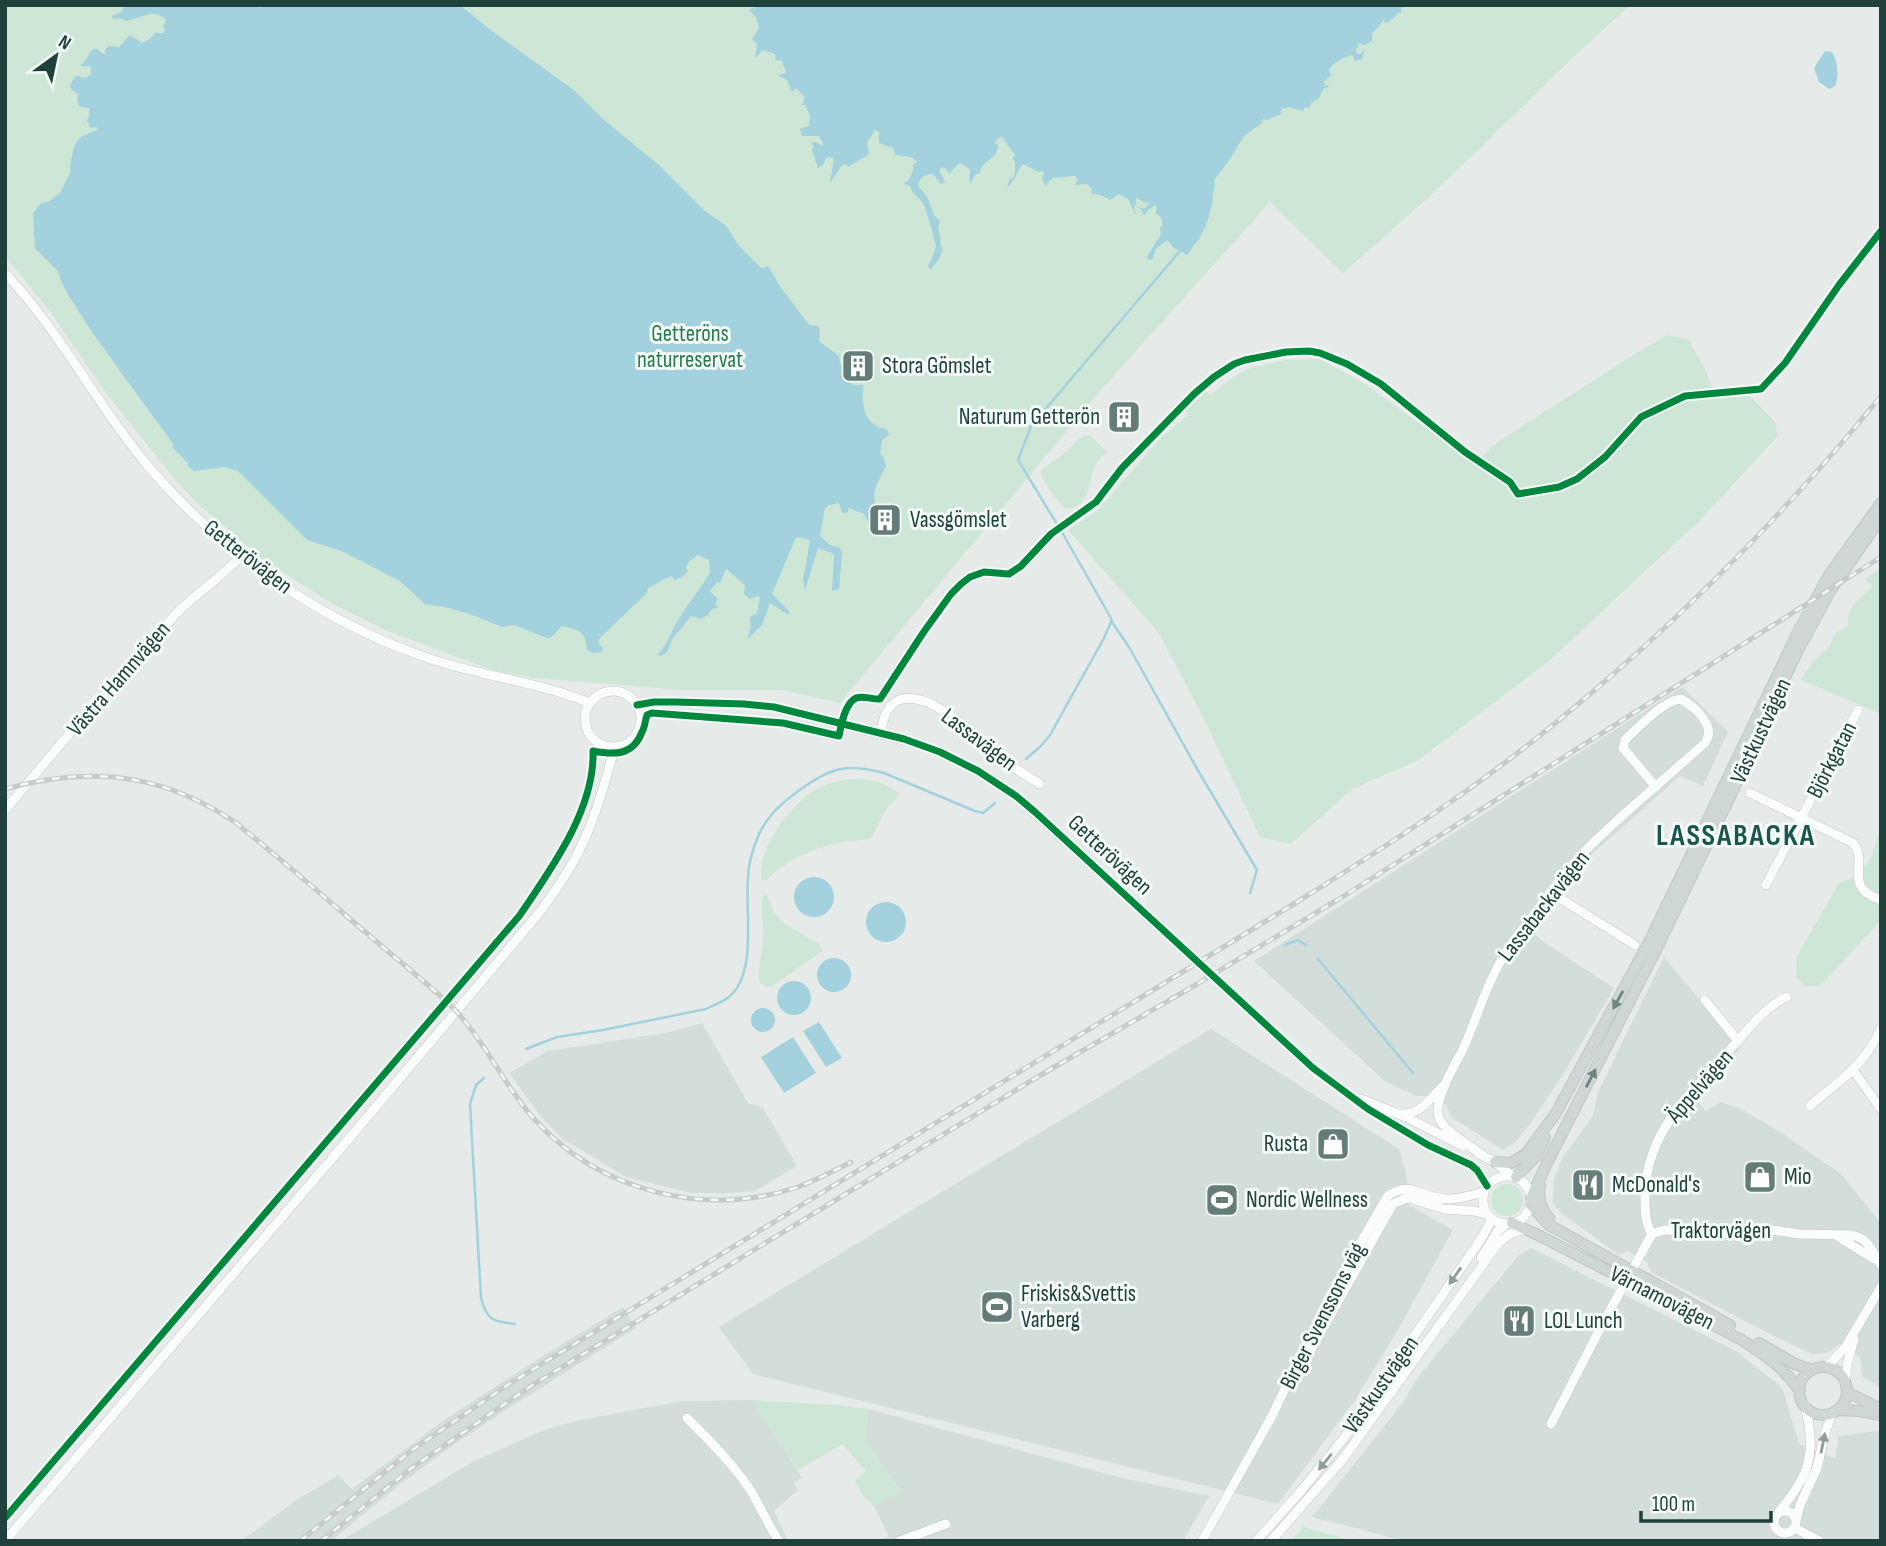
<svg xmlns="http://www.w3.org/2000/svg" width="1886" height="1546" font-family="'Sofia Sans Condensed',sans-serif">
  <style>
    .built { fill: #d3ddd9 }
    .green { fill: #cee6d6 }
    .water { fill: #a3d1dd }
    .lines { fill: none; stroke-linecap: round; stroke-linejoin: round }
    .stream { stroke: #a3d1dd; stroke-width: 2.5 }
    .minor-casing { stroke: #c3c8c6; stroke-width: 10 }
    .major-casing { stroke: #bdc7c5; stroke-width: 12 }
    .minor { stroke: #fbfcfc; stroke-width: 9 }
    .major { stroke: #ced7d5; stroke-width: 10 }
    .rail-casing { stroke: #c7ccca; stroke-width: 5 }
    .rail { stroke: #f4faf7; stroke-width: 2.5; stroke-dasharray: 8; stroke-linecap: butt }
    .minor-bridge-casing { stroke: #c3c8c6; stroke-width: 10; stroke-linecap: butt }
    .minor-bridge { stroke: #fbfcfc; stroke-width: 9 }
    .cycleway-casing { stroke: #f4faf7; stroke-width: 11 }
    .cycleway { stroke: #00873e; stroke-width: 7 }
    .oneway { fill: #6e8480 }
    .oneway2 { fill: #8e9e9c }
    .labels { text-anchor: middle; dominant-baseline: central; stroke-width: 6; stroke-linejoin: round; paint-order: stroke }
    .park-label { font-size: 23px; fill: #267c4d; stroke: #f4faf7 }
    .poi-label { font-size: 23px; fill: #20413b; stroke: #f4faf7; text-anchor: start }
    .street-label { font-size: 23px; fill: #20413b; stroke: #f4faf7 }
    .district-label { font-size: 30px; font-weight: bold; letter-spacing: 2px; fill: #1a564b; stroke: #f4faf7 }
  </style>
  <rect width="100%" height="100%" fill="#e6ebe9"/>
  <path class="built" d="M1682 687 1728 732 1703 786 1680 776 1590 856 1531 930 1541 940 1614 988 1564 1073 1530 1124 1515 1142 1503 1150 1451 1117 1446 1105 1432 1096H1416L1386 1082 1254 961Z
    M1664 957 1740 1048 1695 1099 1706 1111 1720 1102 1739 1108 1774 1128 1841 1174 1881 1223V1388L1862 1376 1860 1357 1839 1344 1828 1353 1812 1354 1768 1333 1651 1272 1647 1262 1627 1251 1619 1255 1560 1212 1553 1203 1554 1178 1563 1157 1593 1116 1598 1092Z
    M702 1023 748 1103 763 1108 797 1166 755 1191 728 1193H692L626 1177 563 1139 542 1118 509 1073 548 1051 666 1033Z
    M1211 1029 1399 1149 1407 1176 1409 1205 1453 1230 1399 1328 1355 1400 1278 1504 753 1374 719 1327Z
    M1531 1248 1736 1351 1779 1385 1784 1393 1799 1444 1835 1458 1839 1436 1877 1431 1881 1433V1541H1405L1312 1517 1401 1405 1419 1376 1518 1256Z
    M623 1307 636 1328 509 1408 452 1446 398 1486 331 1541H241L298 1499 338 1475 352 1489 447 1418 543 1356Z
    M751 1400 802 1477 794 1483 798 1490 774 1511 788 1541H340L474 1461 546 1429 581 1420 682 1401Z
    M868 1409 1118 1477 1209 1496 1183 1541H875L889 1537 874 1506 900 1491 866 1441Z"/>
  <path class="green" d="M5 5H1630L1580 51 1430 196 1343 273 1270 202 1101 390 840 703 782 690H683L534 678 492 670 385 630 331 603 264 560 199 505 177 482 106 393 49 310 5 256Z
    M1667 335 1688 339 1706 371 1715 397 1750 396 1775 422 1778 436 1700 520 1549 661 1417 761 1352 789 1291 844 1260 837 1200 711 1158 632 1068 530 1097 511 1160 439 1188 415 1185 411 1206 392 1211 395 1229 380 1247 369 1286 360 1320 359 1365 384 1477 465 1490 448 1507 436 1635 354Z
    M1085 435 1091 436 1106 451V453C1102 457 1098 460 1095 466 1088 481 1090 508 1067 509 1058 503 1042 482 1041 471 1047 464 1054 461 1061 456 1070 449 1075 441 1085 435Z
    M1881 568V714L1801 680 1811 664 1830 646 1834 635 1848 625C1847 607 1859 598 1872 587L1865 579Z
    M850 779C866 779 885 781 898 793 897 801 893 801 888 807 880 817 878 829 870 839 861 841 851 840 842 842 815 848 785 860 767 880H762C755 852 790 806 813 791 824 784 837 781 850 779Z
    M1881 828V920L1820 986H1805L1796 976 1797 956 1839 883 1855 877 1871 858Z
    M764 895H767L774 912 782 922 820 945 822 951 773 986 765 987 759 982V971L763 941 762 899Z
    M1491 1200a16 16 0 1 1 32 0a16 16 0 1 1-32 0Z
    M751 1400 836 1405 868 1409 866 1441 900 1492 874 1506 862 1495 855 1480 866 1471 843 1444 798 1470Z
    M1303 1527 1354 1541H1291Z"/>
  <path class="water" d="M123 5H226L229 7 231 5H258L259 8 262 5H460L488 28 575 91 603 119 660 166 704 210 726 226 739 246 760 267 764 268 768 266 780 286 809 325 818 326 820 329 819 341 839 356 840 363 847 370 848 380 854 385H863C862 404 863 426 887 429L889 435 882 440 880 453 883 456 886 466C876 485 869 495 880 516L874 522 869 524 864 514 849 508 847 513H842L839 503 829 505 825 508 820 536 830 545 840 548 842 552 839 589 832 591 834 554 818 548 805 590 803 580 810 541 807 539 796 537 772 594 789 611V615L770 603 762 625 747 640 751 627 750 617 757 613 760 598 757 596 750 599 744 594 745 585 726 569 720 583 717 582 710 591 718 599 715 605 719 607 712 609 708 615 701 619 691 616 673 638 667 652 661 656 658 654C668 644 671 632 678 620 688 604 700 589 710 573L709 560 698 555 688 562 686 568 688 571 682 577 675 580 671 576 648 588 647 593 598 640 599 644 603 648 602 652 593 653 587 650C586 632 579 629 562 626 557 630 556 634 550 638H547L514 625 502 627 470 614 445 607 425 604 400 581 342 551 307 540 238 471 224 467 194 471 188 466V463L173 448V444L92 332 70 298 62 283 58 271 35 248 33 213 41 203 48 202 60 193 70 173C70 164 72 148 78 140 81 135 92 133 98 129L96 127 90 128 87 120 89 117V108L80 107 77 101 78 94 72 90 70 85 75 77 79 75 80 77 86 78 91 74V66H80C86 61 88 55 93 49H97L105 55V50L108 46 119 47 130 35 142 43 151 38 155 33H163L165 30 163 27 166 19 158 14H150L127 21 119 18 113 19 112 16 122 12Z
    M758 5H1405L1401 8V13H1397L1396 16 1387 23 1384 22 1385 18C1383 20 1382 22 1380 25 1374 33 1372 28 1372 41L1365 45 1357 43 1359 46 1356 48V53L1360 54 1365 49 1362 59 1354 61V57L1351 55C1340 59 1335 62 1329 70L1331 75 1324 82 1325 86 1328 85 1329 87 1323 89 1318 100 1316 99 1313 103 1311 102 1310 107 1308 108 1305 107 1303 111 1288 107 1283 109 1282 107 1281 114 1267 120 1263 119 1262 123 1244 136 1230 159 1215 179 1212 204 1207 223 1199 239 1187 255 1174 248 1167 240 1156 249 1152 260 1148 259 1147 257 1161 234 1160 228 1163 226C1160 214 1165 221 1155 213L1157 208 1155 205 1149 209 1144 216 1142 210 1136 206 1144 209 1150 203 1141 201 1137 197 1134 211 1136 212 1135 214 1128 199 1119 194 1110 200 1101 195 1091 194 1092 188 1086 184 1074 185 1078 180 1075 176 1053 178 1045 186 1042 179 1044 173 1043 171 1039 172 1023 164C1016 171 1016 181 1007 187L1010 178H1013L1015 173V161L1012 159 1015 155 1002 137 996 140 995 144H998C999 159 982 159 980 173L976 174 970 184C967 169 977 173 960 163L951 171V175L944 167 939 170 945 182 941 184 933 174C924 175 920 177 918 186L927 196 934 215 940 221C936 231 942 235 940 245L943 250 937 262 930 270 928 266C931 260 935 252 936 245 936 243 925 206 923 203 918 196 912 195 910 186L904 184C910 179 914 172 913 164L917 162 912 157 895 155 893 148 879 143V132L875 130 867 143 869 154 848 167 846 164 842 165 830 183 834 159 830 157 826 158 823 165 818 168 812 150 814 147 811 143 816 142 822 146 823 144 819 136H802L800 129 809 126 810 115 805 105H801L804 102V96L796 88 792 92 787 80 777 75 786 73 782 60 776 61 775 54 763 50 755 58 757 44 752 39 759 28 756 17 749 10Z
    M1825 51 1832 52C1838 61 1839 76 1835 86L1829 89 1819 82 1814 68Z
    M794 897a20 20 0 1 1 40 0a20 20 0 1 1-40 0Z
    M866 922a20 20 0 1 1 40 0a20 20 0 1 1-40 0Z
    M817 975a17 17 0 1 1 34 0a17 17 0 1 1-34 0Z
    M777 998a17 17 0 1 1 34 0a17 17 0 1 1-34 0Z
    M751 1020a12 12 0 1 1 24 0a12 12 0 1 1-24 0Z
    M819 1022 842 1058 826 1067 803 1031Z
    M793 1037 816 1073 784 1093 761 1057Z"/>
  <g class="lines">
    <path class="stream" d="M1112 622 1129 647 1196 767 1257 870 1250 893
      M1026 759 1041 746 1050 735 1104 638 1112 620 1063 534 1018 460 1031 426 1180 251
      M1285 945 1298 940 1306 945
      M1318 959 1413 1073
      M526 1049 557 1037 603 1030 706 1009C714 1005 723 1002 730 996 757 973 745 911 748 878 748 868 751 856 754 847 763 818 781 803 804 787 833 766 850 764 884 773L975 811 983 813 995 803
      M484 1078 476 1085 470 1104 481 1298C487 1321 493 1321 515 1324"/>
    <defs>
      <path id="minor" d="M5 273C60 331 96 404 147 465 219 550 317 619 422 656 477 676 536 681 590 703
        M585 719a28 28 0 1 1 56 0a28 28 0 1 1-56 0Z
        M637 705 654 702H676L744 704 774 707 923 745 978 771 1016 796 1116 887
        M880 734C883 722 885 707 897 701 930 685 984 745 1008 763 1018 771 1029 777 1040 784
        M1750 793 1853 843C1870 863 1841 887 1881 900
        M5 810 70 733 174 616C195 594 221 578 241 556
        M1766 885 1858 710
        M1550 892 1635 945
        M1232 994 1313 1068 1368 1109 1428 1145 1471 1165 1477 1170 1487 1186
        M1705 1000 1738 1041
        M1853 1070 1881 1109
        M1361 1099 1406 1117 1463 1146
        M1810 1106C1841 1079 1864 1067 1881 1028
        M1399 1114C1422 1115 1429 1099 1444 1085
        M1479 1154 1495 1162 1512 1176
        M1484 1156C1472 1147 1444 1131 1439 1118 1433 1100 1455 1065 1463 1049 1475 1023 1483 995 1496 970 1506 949 1521 931 1535 913 1553 889 1571 864 1593 843 1629 808 1668 776 1705 743 1717 726 1695 707 1681 699 1662 701 1639 727 1625 740L1623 748 1656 787
        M1483 1200a24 24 0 1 1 48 0a24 24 0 1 1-48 0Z
        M1652 1234C1645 1223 1645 1211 1645 1198 1645 1133 1688 1097 1728 1052 1743 1035 1766 1005 1787 997
        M1837 1236 1874 1259
        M1481 1258 1497 1232 1507 1224
        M1827 1367 1846 1346 1881 1287
        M1295 1378 1393 1204 1404 1199 1409 1198 1444 1209 1474 1211 1488 1214
        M1845 1382 1848 1361 1854 1339
        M687 1418C709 1440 731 1462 749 1488 760 1505 767 1524 779 1541
        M1551 1424 1603 1323 1652 1234 1664 1230 1735 1234 1759 1228 1799 1234 1850 1235C1868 1237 1872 1251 1881 1265
        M1774 1522a11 11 0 1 1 22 0a11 11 0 1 1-22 0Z
        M1778 1513C1810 1475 1817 1454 1805 1405
        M1796 1521 1800 1505 1817 1468 1825 1433 1833 1412
        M1795 1528 1819 1541
        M5 1541 353 1134 539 913C554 893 569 872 580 849 596 817 605 782 615 747
        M900 1541 946 1524
        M1202 1541 1272 1416 1329 1297 1387 1197C1409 1179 1423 1198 1445 1199 1458 1200 1472 1195 1484 1192
        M1256 1541 1301 1491 1344 1438 1483 1236 1492 1218
        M1271 1541 1343 1459 1497 1245C1506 1236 1513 1230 1526 1230"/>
      <path id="major" d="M1495 1162 1511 1163 1526 1154 1556 1113 1649 942 1799 630 1829 575 1881 503
        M1516 1177 1536 1156 1545 1138
        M1540 1185C1538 1198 1540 1207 1549 1218
        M1531 1198 1547 1163 1658 946 1730 797 1796 654 1832 588 1881 518
        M1531 1205 1549 1225 1730 1325
        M1512 1223 1542 1237 1742 1340C1764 1354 1785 1369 1800 1391
        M1759 1343 1795 1364 1812 1370
        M1799 1391a24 24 0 1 1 48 0a24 24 0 1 1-48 0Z
        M1847 1392 1881 1409
        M1837 1410 1861 1411 1881 1415"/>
    </defs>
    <use href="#minor" class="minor-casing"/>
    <use href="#major" class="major-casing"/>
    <use href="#minor" class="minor"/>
    <use href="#major" class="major"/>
    <defs>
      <path id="rail" d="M5 789C73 770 138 770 202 803 213 808 224 815 235 822 283 861 330 902 377 942 403 965 433 987 457 1012 487 1045 505 1087 535 1120 601 1192 706 1218 798 1187 816 1180 834 1171 851 1162
        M300 1541 412 1450 509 1384 1297 902C1387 846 1477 788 1559 720 1678 623 1784 515 1881 396
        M321 1541 413 1467 531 1386 1039 1076 1187 990 1339 899 1881 557"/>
    </defs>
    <use href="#rail" class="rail-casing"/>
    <use href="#rail" class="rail"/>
    <defs>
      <path id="minor-bridge" d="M1116 887 1232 994"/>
    </defs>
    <use href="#minor-bridge" class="minor-bridge-casing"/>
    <use href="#minor-bridge" class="minor-bridge"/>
    <defs>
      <path id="cycleway" d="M637 705 654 702H676L744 704 774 707 904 739 940 752 978 771 1016 796 1035 812 1313 1068 1368 1109 1428 1145 1471 1165 1477 1170 1487 1186
        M5 1518 520 915C551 869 595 809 593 751 614 755 633 756 642 732 645 727 645 721 647 715L652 713 783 723 839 736C841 725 845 703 856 698 864 695 873 700 880 699L923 633 951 594 961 584 970 577 984 572 1009 574 1021 566 1051 534 1096 502 1122 468 1194 394 1214 377 1234 364 1245 360 1286 352 1309 351 1320 353 1347 364 1381 384 1465 452 1510 482 1518 494 1559 487 1577 479 1605 457 1641 417 1685 396 1761 389 1785 363 1839 285 1881 231"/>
    </defs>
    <use href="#cycleway" class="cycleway-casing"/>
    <use href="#cycleway" class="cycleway"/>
  </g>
  <defs><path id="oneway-solid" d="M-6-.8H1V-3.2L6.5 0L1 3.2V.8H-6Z" transform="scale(1.75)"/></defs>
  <g class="oneway">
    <use href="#oneway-solid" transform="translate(1618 1000) rotate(119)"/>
    <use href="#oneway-solid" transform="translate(1591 1078) rotate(-62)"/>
  </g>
  <g class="oneway2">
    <use href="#oneway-solid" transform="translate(1455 1276) rotate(125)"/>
    <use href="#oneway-solid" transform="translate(1823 1443) rotate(-79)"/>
    <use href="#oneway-solid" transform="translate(1325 1462) rotate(129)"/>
  </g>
  <defs>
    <symbol id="building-square" viewBox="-11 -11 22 22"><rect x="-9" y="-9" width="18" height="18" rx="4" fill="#657c78" stroke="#f4faf7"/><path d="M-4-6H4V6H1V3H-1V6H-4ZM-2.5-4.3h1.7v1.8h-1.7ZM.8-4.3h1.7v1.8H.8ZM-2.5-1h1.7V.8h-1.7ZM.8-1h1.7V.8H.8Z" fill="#fff"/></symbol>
    <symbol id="shop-square" viewBox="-11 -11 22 22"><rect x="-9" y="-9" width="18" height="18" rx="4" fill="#657c78" stroke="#f4faf7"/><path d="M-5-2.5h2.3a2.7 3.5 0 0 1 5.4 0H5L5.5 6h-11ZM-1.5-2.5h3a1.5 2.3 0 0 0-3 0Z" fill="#fff"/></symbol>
    <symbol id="restaurant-square" viewBox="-11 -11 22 22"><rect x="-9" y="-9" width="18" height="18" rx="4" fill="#657c78" stroke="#f4faf7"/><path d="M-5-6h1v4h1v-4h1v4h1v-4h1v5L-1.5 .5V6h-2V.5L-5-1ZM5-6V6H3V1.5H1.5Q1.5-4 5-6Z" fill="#fff"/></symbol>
    <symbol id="stadium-square" viewBox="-11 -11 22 22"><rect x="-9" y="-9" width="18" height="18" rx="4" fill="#657c78" stroke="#f4faf7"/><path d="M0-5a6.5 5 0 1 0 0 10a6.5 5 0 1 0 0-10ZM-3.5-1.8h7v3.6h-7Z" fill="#fff"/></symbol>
  </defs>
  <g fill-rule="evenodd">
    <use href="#building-square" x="839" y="347" width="38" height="38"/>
    <use href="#building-square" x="1105" y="398" width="38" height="38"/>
    <use href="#building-square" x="866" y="501" width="38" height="38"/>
    <use href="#shop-square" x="1314" y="1125" width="38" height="38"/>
    <use href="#shop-square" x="1741" y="1158" width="38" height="38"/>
    <use href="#restaurant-square" x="1569" y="1166" width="38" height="38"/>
    <use href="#stadium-square" x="1203" y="1181" width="38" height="38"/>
    <use href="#stadium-square" x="978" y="1288" width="38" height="38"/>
    <use href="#restaurant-square" x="1500" y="1302" width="38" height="38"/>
  </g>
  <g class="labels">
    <g class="park-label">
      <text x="690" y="334">Getteröns<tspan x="690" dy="26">naturreservat</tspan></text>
    </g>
    <g class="poi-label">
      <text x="882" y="366">Stora Gömslet</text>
      <text x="1100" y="417" text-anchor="end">Naturum Getterön</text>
      <text x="910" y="520">Vassgömslet</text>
      <text x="1308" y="1144" text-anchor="end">Rusta</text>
      <text x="1784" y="1177">Mio</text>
      <text x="1612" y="1185">McDonald's</text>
      <text x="1246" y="1200">Nordic Wellness</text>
      <text x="1021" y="1294">Friskis&amp;Svettis<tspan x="1021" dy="26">Varberg</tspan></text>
      <text x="1544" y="1321">LOL Lunch</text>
    </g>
    <g class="street-label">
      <text transform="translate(248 557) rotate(38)">Getterövägen</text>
      <text transform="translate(119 679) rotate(-49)">Västra Hamnvägen</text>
      <text transform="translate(1761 731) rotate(-65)">Västkustvägen</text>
      <text transform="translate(979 740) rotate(37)">Lassavägen</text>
      <text transform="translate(1832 760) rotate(-63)">Björkgatan</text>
      <text transform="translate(1110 855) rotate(43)">Getterövägen</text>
      <text transform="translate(1544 906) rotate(-52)">Lassabackavägen</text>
      <text transform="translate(1700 1086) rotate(-49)">Äppelvägen</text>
      <text x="1721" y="1231">Traktorvägen</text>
      <text transform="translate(1662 1298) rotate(27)">Värnamovägen</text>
      <text transform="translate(1323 1316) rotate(-63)">Birger Svenssons väg</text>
      <text transform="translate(1381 1385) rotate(-55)">Västkustvägen</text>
    </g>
    <g class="district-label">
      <text x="1736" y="836">LASSABACKA</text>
    </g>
  </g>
  <rect width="1886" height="1546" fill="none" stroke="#20413b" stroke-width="14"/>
  <g transform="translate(56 56) rotate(33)" stroke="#f4faf7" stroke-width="5" paint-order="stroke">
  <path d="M0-5L12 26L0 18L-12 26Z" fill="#20413b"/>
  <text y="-10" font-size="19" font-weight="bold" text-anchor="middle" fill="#20413b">N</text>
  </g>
  <path d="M1641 1511v10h130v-10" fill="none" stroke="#20413b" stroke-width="3.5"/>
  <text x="1652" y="1511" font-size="21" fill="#20413b" stroke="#f4faf7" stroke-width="5" paint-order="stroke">100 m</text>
</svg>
